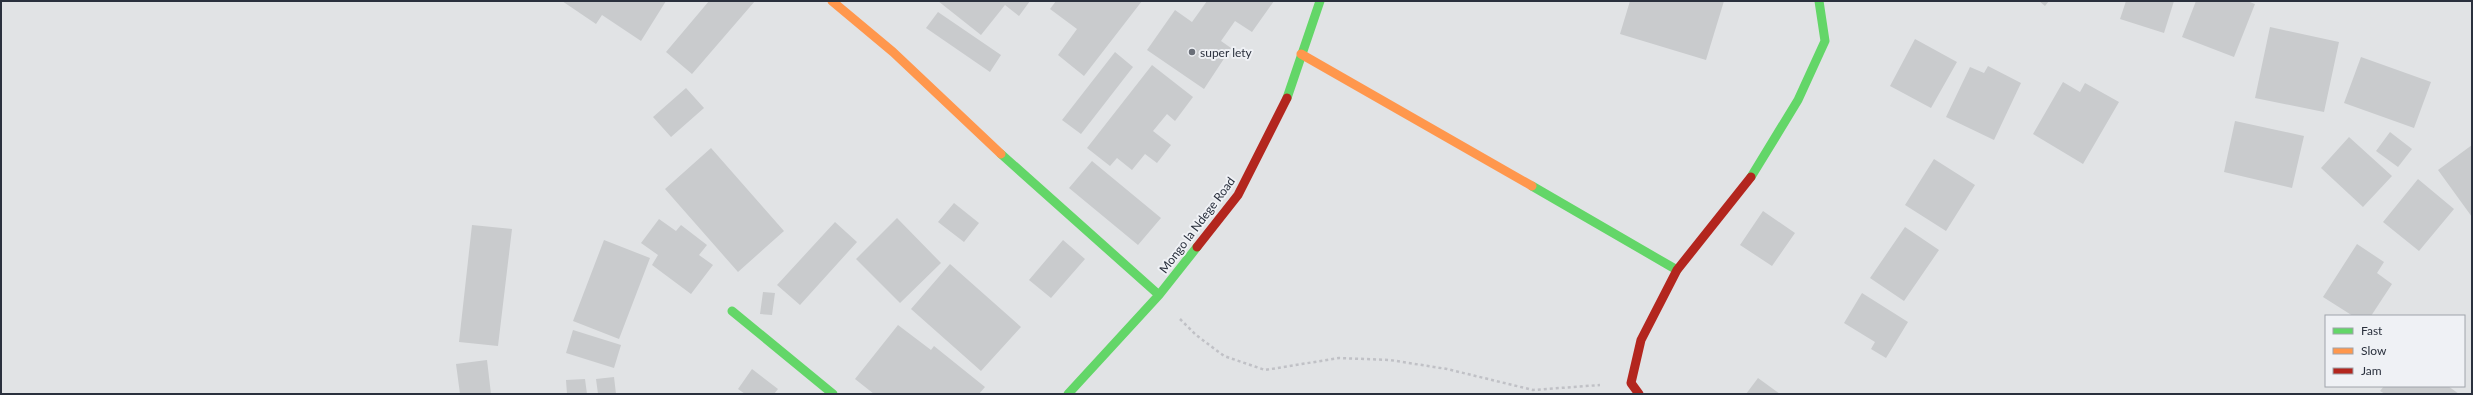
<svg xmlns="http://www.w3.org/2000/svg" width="2473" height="395" font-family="Lato,sans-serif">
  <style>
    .building { fill: #c9cbcd }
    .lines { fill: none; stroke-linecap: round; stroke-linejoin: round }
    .path { stroke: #c0c1c6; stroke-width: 2.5; stroke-dasharray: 3 3; stroke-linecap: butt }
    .fast { stroke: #63d668; stroke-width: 9 }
    .slow { stroke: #ff974d; stroke-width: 9 }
    .jam { stroke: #b3261e; stroke-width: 9 }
    .poi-dot { fill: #6a6f78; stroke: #eff1f5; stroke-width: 1.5 }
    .labels { text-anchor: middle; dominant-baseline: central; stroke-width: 4; stroke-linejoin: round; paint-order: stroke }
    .poi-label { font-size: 12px; fill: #2a303d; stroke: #eff1f5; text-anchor: start }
    .street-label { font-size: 12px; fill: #2a303d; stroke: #eff1f5 }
  </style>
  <rect width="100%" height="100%" fill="#e1e3e5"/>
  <path class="building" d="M562 1H666L641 41 602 15 596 24Z
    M709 1H755L692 74 666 52Z
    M938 1H1030L1019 16 1005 5 981 35Z
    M1056 1H1142L1084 76 1058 55 1077 29 1050 9Z
    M1207 1H1274L1252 32 1235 21 1221 41 1231 48 1204 89 1147 50 1175 10 1192 22Z
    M1630 1H1724L1706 60 1620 34Z
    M2039 1H2049L2045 6Z
    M2126 1H2174L2164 33 2120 19Z
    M2196 1H2247L2255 4 2234 57 2182 37Z
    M938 12 1001 55 990 72 926 28Z
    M2270 27 2339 42 2324 112 2255 98Z
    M1915 39 1957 62 1931 108 1890 86Z
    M1115 52 1133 67 1081 134 1062 120Z
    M2361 57 2431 82 2414 128 2344 103Z
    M1152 65 1193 97 1175 121 1167 114 1153 131 1171 145 1157 163 1145 154 1132 170 1117 158 1110 166 1087 148Z
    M1988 66 2021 83 1994 140 1946 117 1970 67 1984 73Z
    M2063 82 2080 92 2085 83 2119 102 2083 164 2033 134Z
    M686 88 704 108 671 137 653 117Z
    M2235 121 2304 136 2292 188 2224 172Z
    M2390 132 2412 149 2398 167 2376 151Z
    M2349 137 2392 176 2363 207 2321 168Z
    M2472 145V217L2438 170Z
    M711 148 784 231 738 272 665 189Z
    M1934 159 1975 185 1946 231 1905 205Z
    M1092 161 1161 218 1138 245 1069 188Z
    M2418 179 2454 209 2419 251 2383 222Z
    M954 203 979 223 964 242 938 222Z
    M1763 211 1795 233 1772 266 1740 245Z
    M897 218 941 263 900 303 856 259Z
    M659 219 676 231 681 225 707 245 699 255 713 265 691 294 652 265 658 255 641 243Z
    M835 222 857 242 800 305 777 285Z
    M472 225 512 229 498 346 459 342Z
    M1905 227 1939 250 1904 301 1870 278Z
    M604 240 650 258 619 339 573 321Z
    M1063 240 1085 259 1051 298 1029 280Z
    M2357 244 2384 262 2377 273 2392 284 2371 316H2353L2323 297Z
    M950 264 1021 327 981 371 911 309Z
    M763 292 775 293 772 315 760 314Z
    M1862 293 1908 322 1886 358 1871 349 1875 342 1844 323Z
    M898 325 931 350 934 346 985 387 979 394H874L855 379Z
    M573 330 621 345 614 368 566 353Z
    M487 360 491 394H460L456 364Z
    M752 369 778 389 774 394H745L738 389Z
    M614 377 616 394H598L596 379Z
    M1758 378 1780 394H1746Z
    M585 379 587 394H567L566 380Z
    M2384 386H2448L2459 394H2385L2380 391Z"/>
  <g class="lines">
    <path class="path" d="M1180 319 1196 335 1224 356 1265 370 1339 358 1390 360 1447 369 1533 390 1600 385"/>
    <path class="fast" d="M1287 98 1320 1
      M1001 154 1159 295
      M1751 177 1798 100 1825 41 1819 1
      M1532 186 1677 270
      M732 311 833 394
      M1068 394 1159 295 1197 247"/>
    <path class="slow" d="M832 1 893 52 1001 154
      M1301 54 1532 186"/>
    <path class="jam" d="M1197 247 1238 195 1287 98
      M1639 394 1631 383 1641 340 1677 270 1751 177"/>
  </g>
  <circle class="poi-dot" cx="1192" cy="52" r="4"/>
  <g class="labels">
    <g class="poi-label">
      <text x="1200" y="52">super lety</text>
    </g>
    <g class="street-label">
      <text transform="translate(1197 225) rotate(-53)">Mongo la Ndege Road</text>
    </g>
  </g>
  <rect width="2473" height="395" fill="none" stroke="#2a303d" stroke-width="4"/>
  <rect x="2325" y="315" width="140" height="72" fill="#eff1f5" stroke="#a0a4ab"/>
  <rect x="2333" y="328" width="20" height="6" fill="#63d668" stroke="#a0a4ab"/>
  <text x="2361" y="335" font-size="12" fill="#2a303d">Fast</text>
  <rect x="2333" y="348" width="20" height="6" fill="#ff974d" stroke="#a0a4ab"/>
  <text x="2361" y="355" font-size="12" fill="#2a303d">Slow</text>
  <rect x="2333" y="368" width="20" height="6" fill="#b3261e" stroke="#a0a4ab"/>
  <text x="2361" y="375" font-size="12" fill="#2a303d">Jam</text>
</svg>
